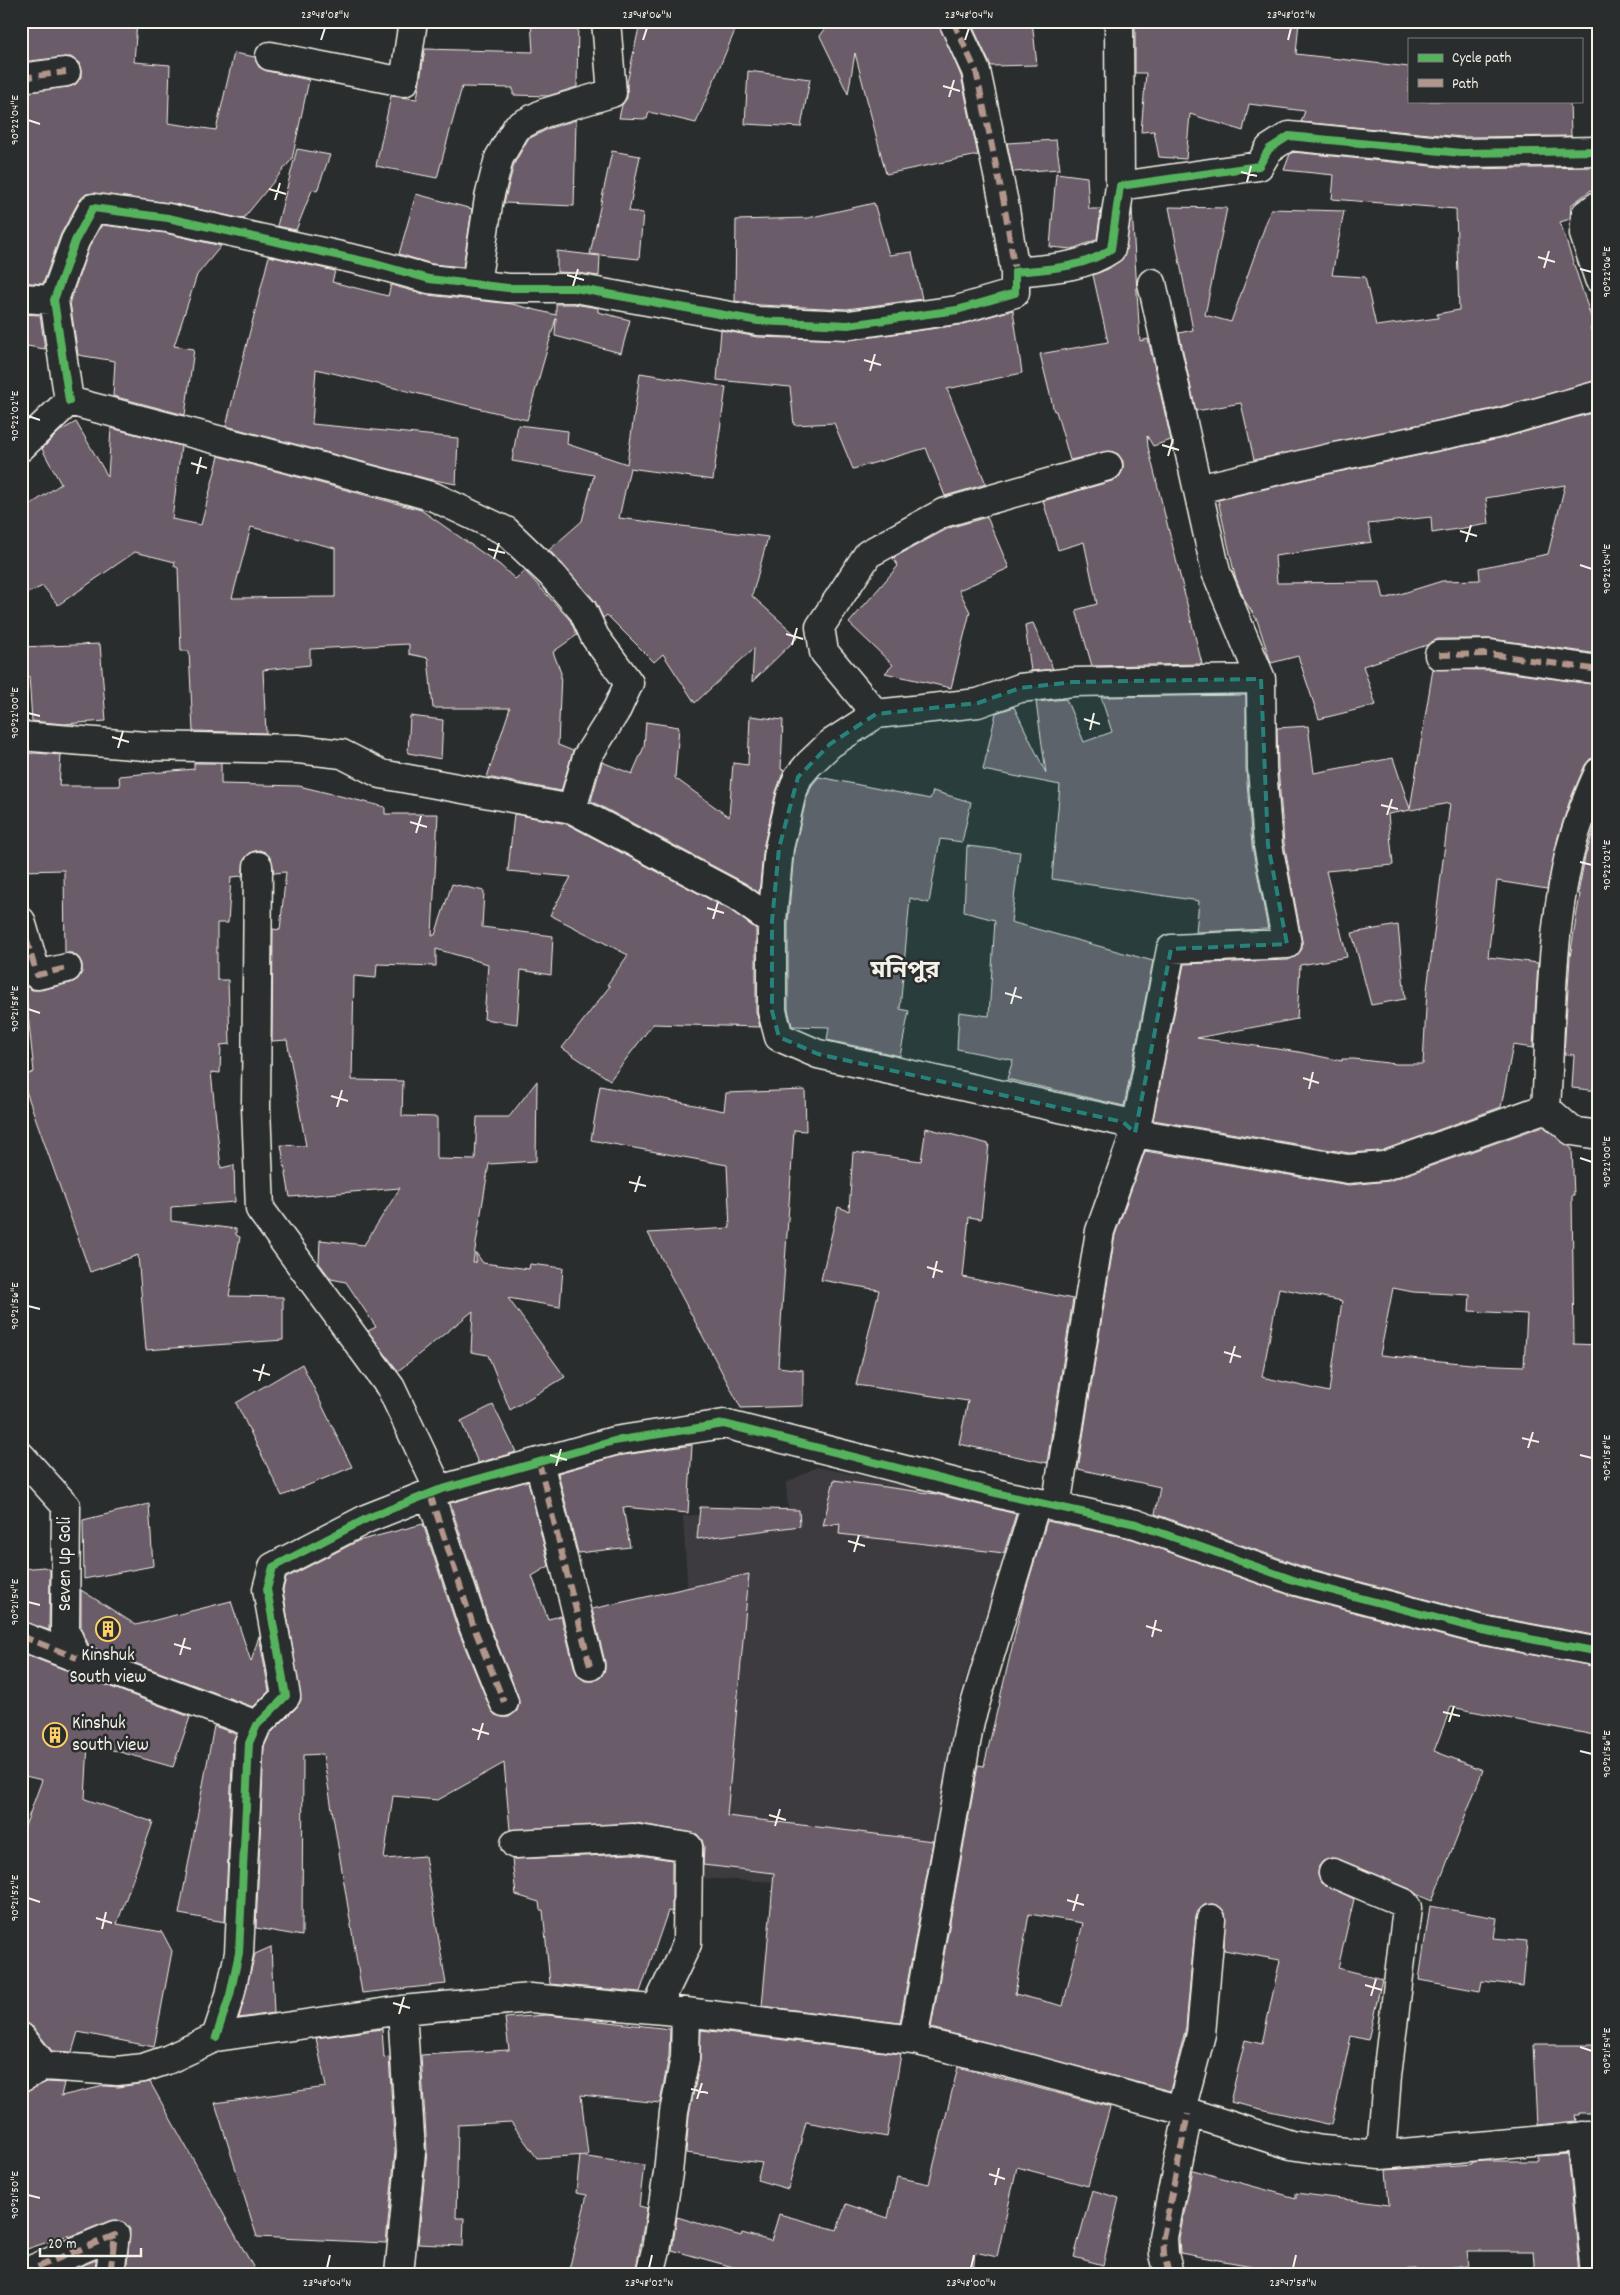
<svg xmlns="http://www.w3.org/2000/svg" width="1620" height="2295" font-family="Dekko,'Noto Sans Bengali',sans-serif">
  <style>
    .built { fill: #3e3b3f }
    .building { fill: #6b5c68; stroke: #f4f1e8; fill-rule: evenodd }
    .lines { fill: none; stroke-linecap: round; stroke-linejoin: round }
    .minor-casing { stroke: #f4f1e8; stroke-width: 31 }
    .minor { stroke: #2a2d2e; stroke-width: 28 }
    .quiet { stroke: #b2968c; stroke-width: 6; stroke-dasharray: 12 6; stroke-linecap: butt }
    .cycleway-casing { stroke: #2a2d2e; stroke-width: 11 }
    .cycleway { stroke: #56b35d; stroke-width: 8 }
    .marked { fill: #26827a; fill-opacity: 0.2; stroke: #26827a; stroke-width: 4; stroke-dasharray: 10 6; stroke-linejoin: round }
    .ticks { fill: none; stroke: #f4f1e8; stroke-width: 2 }
    .labels { text-anchor: middle; dominant-baseline: central; stroke-width: 5; stroke-linejoin: round; paint-order: stroke }
    .street-label { font-size: 19px; fill: #f4f1e8; stroke: #2a2d2e }
    .poi-label { font-size: 19px; fill: #f4f1e8; stroke: #2a2d2e }
    .district-label { font-size: 24px; font-weight: bold; fill: #f4f1e8; stroke: #2a2d2e }
    .neatline { fill: none; stroke: #f4f1e8; stroke-width: 2 }
    .ticks-label { font-size: 12px; text-anchor: middle; fill: #f4f1e8 }
  </style>
  <rect width="100%" height="100%" fill="#2a2d2e"/>
  <filter id="ink" filterUnits="userSpaceOnUse"><feTurbulence type="fractalNoise" baseFrequency=".02" numOctaves="2"/><feDisplacementMap in="SourceGraphic" scale="10" xChannelSelector="R" yChannelSelector="G"/><feConvolveMatrix kernelMatrix="1 2 1 2 8 2 1 2 1" color-interpolation-filters="sRGB"/></filter>
  <g filter="url(#ink)">
    <path class="built" d="M817 1467 1007 1506 1019 1511 959 1698 929 1890 699 1878 702 1819 683 1516 788 1508 786 1483Z"/>
    <path class="building" d="M21 21H137L134 62 170 65 168 123 216 130 234 53 255 57 259 67 267 71 309 80 292 159 243 219 170 203 95 193 86 194 79 201 61 234 43 284 21 282V93L69 87 76 84 81 77V70L79 63 71 57H64L21 62Z
      M531 21H578L577 87 548 96 513 95V88L462 87 437 178 376 166 391 96 417 99 425 49 533 52Z
      M661 21H739L696 123 649 112 647 119 619 118 622 105 627 98V83L640 23 659 28Z
      M831 21H938L961 76 978 155 886 174 855 53 848 94 820 36Z
      M970 21H1032L1037 65 991 66Z
      M1135 21H1299L1296 54 1409 67V101H1570L1571 136 1462 137 1301 122 1305 111 1249 104 1243 131 1190 114 1186 159 1159 157 1154 131 1141 132 1146 73H1135Z
      M748 71 810 79 801 127 745 124Z
      M576 120 574 206 504 203 514 164 528 139 550 128Z
      M1056 140 1060 169 1013 172 1007 143Z
      M297 149 330 155 317 191 312 190 296 230 277 226Z
      M612 151 640 156 629 211 643 213 639 259 590 254Z
      M1293 152 1460 169 1599 167V184L1571 205 1570 219 1560 222 1594 326 1590 328 1599 353V380L1492 409 1254 460 1241 403 1196 411 1179 333 1193 330 1169 207 1227 208 1205 315 1231 322 1271 209 1344 211 1332 275 1365 277 1376 326 1438 318 1437 314 1459 310 1456 209 1332 199 1334 175 1284 170 1290 154Z
      M1056 173 1087 177 1089 209H1101L1097 239 1093 241 1072 249 1050 247Z
      M416 194 472 209 463 267 432 264 399 254Z
      M874 203 889 255 912 252 922 299 847 309 760 305 735 301 736 220 808 218Z
      M1132 209 1140 341 1148 339 1171 440 1153 446 1147 436 1148 447 1202 664 1092 666 1076 610 1097 604 1084 542 1058 550 1043 501 1112 481 1119 477 1123 470V461L1118 454 1111 451 1070 460 1056 411H1054L1040 354 1108 342 1093 275 1108 269 1124 257Z
      M102 225 165 233 221 246 197 275 174 346 194 349 185 415 113 396 115 361 78 355 70 302 89 247Z
      M557 251 600 256 599 276 578 273 557 272Z
      M269 256 335 271 332 282 388 296 391 285 427 295 512 304 556 315V304H574L598 308V312L630 320 621 353 555 336 556 318 527 420 316 369 312 424 458 438 456 484 428 479 226 426Z
      M1013 310 1022 373 947 389 986 484 945 496 926 448 853 469 834 423 794 425 790 387 717 380 721 330 757 337 850 340 959 325Z
      M21 314 40 315 45 349 21 345Z
      M640 373 726 387 713 480 630 468 619 518 768 537 752 596 798 637 752 682 754 648 695 703 663 654 654 662 607 615 603 618 595 601 549 550 582 521 594 475 512 461 518 425 568 431 567 444 627 464Z
      M1599 411V654L1492 639H1438L1427 645 1363 666 1376 705 1319 719 1298 656 1271 663 1257 620 1245 601 1235 576 1218 500 1333 473 1499 439ZM1565 485 1548 554 1479 568 1480 580 1442 581 1384 599 1380 582 1277 583 1275 556 1372 542 1368 524 1431 517 1432 533 1489 524 1486 498Z
      M76 422 108 477 111 428 181 446 172 519 201 525 219 456 421 510 500 565 515 579 525 571 570 620 577 635 553 652 561 673 558 745 573 751 561 791 487 777 510 708H433L428 658 409 654V644L310 649V665L263 670 266 733 193 731 189 651H181L178 568 174 566 175 562 135 552 58 605 43 586 21 596V511L61 484 42 449 60 431ZM251 527 335 548V597L232 598Z
      M987 517 1009 568 959 590 970 612 951 688 885 673 893 665 849 623 898 566 893 558 949 528Z
      M1033 623 1053 669 1031 671 1025 625Z
      M100 644 106 721 64 724 32 721 29 676 21 678V647Z
      M1433 669 1489 670 1599 685V757L1590 759 1585 765 1570 800 1558 837 1547 889 1497 881 1488 957 1538 963 1533 1048 1513 1045 1501 1107 1381 1151 1349 1153 1153 1120 1184 964 1288 960 1296 956 1302 949V941L1284 843 1278 767 1277 728 1308 726 1314 773 1393 758 1410 809ZM1450 803 1427 990 1423 1064H1396L1354 1059H1342V1061L1299 1052 1197 1038 1297 1019 1300 965 1347 957 1326 871 1393 865 1388 814Z
      M1246 695V769L1252 846 1268 929 1196 932 1199 901 1052 879 1060 785 983 770 996 713 1014 707 1046 773 1036 702 1066 699 1084 742 1112 732 1101 697Z
      M410 716 443 720 441 759 408 753Z
      M750 716 783 720 781 769 784 770 776 792 764 844 759 893 745 883 591 801 602 762 632 774 644 747 646 722 679 727 675 778 729 817 733 763 748 765Z
      M35 753 61 755 59 786H120L119 776 194 769V763H221V784L299 786 385 807V814H438L432 935H435L452 884 484 891 482 927 553 936 551 975 521 970 517 1024 484 1019 488 964 436 949V966L377 964 376 978 354 976 352 1080 403 1081 402 1116 437 1117V1159L475 1160 477 1117H509L537 1081 536 1161 489 1164 473 1262H476V1253L483 1263 529 1269 530 1264 563 1268 560 1307 508 1298 565 1377 510 1410 488 1355 471 1352 473 1311 398 1371 368 1331 376 1327 346 1282 331 1279 319 1263 320 1240 364 1245 400 1188 290 1197 281 1145 306 1146 287 1040 272 1041 273 929 280 930 286 872 274 873 271 858 265 852 259 850 251 852 245 858 242 876 231 877 228 923H217V980H228L230 1044 221 1045 220 1073 211 1072 221 1168 234 1165 235 1202 171 1207V1221L236 1229V1235L240 1237 229 1296 283 1297V1340L146 1350 138 1255 90 1272 21 1077 34 1072 25 985 32 990H41L71 983 78 979 82 972V964L79 958 72 953H65L64 870 21 871V754Z
      M819 777 930 799 933 791 971 802 962 842 940 839 929 903 910 898 900 1009 909 1011 900 1056 827 1040 829 1027 792 1026 788 1009V922L794 851 806 800 812 785Z
      M1599 813V1091L1572 1088 1574 1055 1564 1054 1570 957 1580 894H1578L1585 857Z
      M514 814 567 824 730 910 756 929V1011L760 1027 653 1024 610 1080 562 1048 610 986 607 985 628 955 550 915 571 877 508 871Z
      M967 846 1020 852 1011 922 1153 961 1124 1106 1007 1079 1013 1060 957 1049 959 1012 989 1016 995 920 964 912Z
      M1398 925 1405 999 1371 1005 1352 933Z
      M600 1086 724 1111 726 1093 805 1090 806 1131 794 1130 778 1367 803 1370V1406L741 1408 648 1233 730 1228 727 1165 591 1140Z
      M1543 1126 1572 1149 1574 1195H1572L1574 1344 1599 1345V1636L1485 1615 1301 1566 1155 1514 1160 1487 1078 1469 1115 1235 1145 1151 1349 1185 1389 1181ZM1279 1288 1342 1301 1329 1392 1262 1377ZM1393 1288 1413 1292 1470 1295 1469 1311 1527 1314 1524 1366 1471 1364 1380 1355Z
      M926 1128 989 1144 981 1219 969 1217 963 1277 1073 1299 1047 1463 959 1444 968 1401 856 1385 879 1290 821 1280 838 1207 849 1211 853 1152 921 1161Z
      M302 1364 352 1467 282 1496 236 1403Z
      M493 1405 516 1452 478 1463 461 1421Z
      M692 1445 688 1513 623 1507 630 1547 578 1553 558 1473 617 1456Z
      M834 1480 936 1494 1016 1514 1004 1553 839 1534 840 1523 823 1526Z
      M528 1481 549 1566 532 1576 548 1619 561 1616 575 1670 578 1676 585 1681H594L601 1677 605 1670V1662L592 1609 749 1574 727 1816 933 1841 900 2023 762 2006 774 1873 703 1865 704 1847 702 1840 697 1834 636 1823 510 1830 504 1763 438 1800 393 1796 384 1859 425 1856 446 1984 362 1993 323 1754 303 1755 302 1936 256 1928 264 1747 270 1734 297 1707 301 1700 283 1590 286 1578 358 1541 423 1524 458 1630 490 1708 495 1715 502 1717H509L517 1711 519 1704 518 1696 488 1620 450 1503Z
      M149 1504 153 1566 84 1579 83 1520Z
      M700 1507 799 1510 800 1526 697 1539Z
      M1047 1521 1132 1539 1292 1596 1478 1645 1599 1667V1736L1451 1707 1434 1751 1483 1770 1432 1901 1418 1895 1410 1889 1339 1859 1331 1858 1323 1861 1319 1866 1318 1875 1321 1883 1354 1899 1338 1968 1382 1979 1368 2040 1351 2036 1332 2125 1230 2102 1245 2040 1262 2044 1280 1960 1224 1950 1225 1913 1220 1907 1213 1904 1204 1905 1199 1910 1196 1917 1186 2027 1170 2091 931 2028 978 1765 984 1766 1025 1592ZM1029 1914 1083 1923 1063 2006 1015 1994Z
      M44 1567 50 1570 49 1630 21 1621V1569Z
      M81 1590 136 1625 231 1601 251 1662 259 1636 269 1691 253 1707 89 1646 81 1627Z
      M21 1653 190 1717 173 1767 88 1743 85 1799 153 1822 117 1924 162 1932 172 1951 154 2047 78 2032 72 2052 52 2051 33 2027 21 2022V1837L42 1780 21 1775Z
      M214 1726 236 1734 233 1742 225 1922 179 1914Z
      M632 1854 672 1860V1912L668 1911 640 1992 550 1984 543 1910H540L539 1902 516 1895 512 1859Z
      M1430 1906 1497 1918 1494 1938 1527 1941 1523 1986 1482 1981 1480 1991 1419 1980Z
      M271 1947 274 2013 239 2018 255 1954Z
      M547 2015 670 2029 669 2056 660 2103 581 2095 588 2155 537 2158 511 2122 458 2125 456 2218H464L463 2246 418 2244 427 2151 421 2055 509 2050 505 2018Z
      M382 2029 384 2058 389 2057 395 2152 386 2243 257 2237 215 2103 326 2087 316 2038Z
      M701 2030 901 2054 887 2137 806 2122 788 2189 757 2180 762 2163 686 2153 689 2114 700 2061Z
      M1533 2045H1599V2113H1579V2115H1575L1576 2121 1537 2125Z
      M958 2067 1110 2107 1088 2186 1017 2167 997 2257 975 2252 973 2274H731L733 2267 672 2250 677 2217 741 2236 742 2233 771 2241 779 2214 837 2230 846 2204 888 2218 897 2177 929 2184Z
      M47 2082 64 2083 61 2096 104 2086 119 2087 150 2082 257 2274H126L130 2229 125 2223 117 2220 109 2221 69 2237V2235L21 2251V2093Z
      M1568 2154 1580 2274H1535L1533 2251H1467L1469 2265 1451 2267V2274H1416V2269L1361 2272V2274H1296L1180 2253 1179 2238 1193 2170 1296 2198V2193L1389 2205 1386 2170 1472 2164V2162L1486 2161H1538V2156Z
      M580 2156 644 2165 639 2206 647 2208 635 2274H568L587 2195 576 2193Z
      M1092 2190 1119 2198 1103 2265 1074 2257Z
      M96 2260 95 2274H64V2273Z"/>
    <g class="lines">
      <defs>
        <path id="minor" d="M953 21 976 71 1004 203 1015 272
          M1119 21 1120 186
          M270 56 404 82 413 21
          M21 78 66 72
          M1599 205 1586 214 1584 234 1599 279
          M476 284 489 198 499 158 517 127 544 113 612 93 606 21
          M21 298 54 300
          M69 401 54 300 75 241 93 208 168 218 372 263 429 279 508 288H575L758 321 848 325 957 310 1015 293V272C1047 269 1084 268 1111 249L1120 186 1259 166 1269 149 1289 136 1461 153 1599 151
          M21 447 69 401 402 488 434 497 506 531 552 575 583 611 595 637 629 683 617 709 587 757 572 809
          M1198 489 1330 458 1496 424 1599 395
          M1439 655 1490 654 1599 670
          M1261 679 1073 682 1020 688 978 703 876 714 830 744 809 764 798 777 791 796 779 848 772 921V1011L779 1037 818 1054 1123 1122 1135 1133 1348 1169 1384 1166 1546 1108
          M876 714 824 652 820 627 868 554 943 513 1108 466
          M21 736 145 746 298 749 342 754 381 774 572 809 738 897 772 921
          M258 866 256 1107 260 1209 391 1388 439 1490
          M21 921 37 975 67 968
          M1546 1108C1551 1028 1550 944 1567 865 1573 834 1586 801 1599 772
          M1546 1108 1572 1131 1599 1135
          M21 1456 66 1506 65 1630 77 1658 257 1725
          M539 1462 590 1666
          M430 1494 473 1625 504 1702
          M1056 1507 1100 1231 1135 1133 1171 949 1287 944 1268 845 1262 768 1261 679 1216 572 1152 283
          M21 1636 77 1658
          M515 1844 633 1838 688 1847 687 1944 656 2009
          M1333 1873 1404 1903 1407 1908 1387 2076 1381 2155
          M21 2037 44 2066
          M216 2037 230 1995 239 1953 249 1743 257 1725 286 1696 267 1589 273 1567 368 1518 439 1490 614 1441 724 1424 1008 1496 1136 1524 1296 1581 1482 1630 1599 1652
          M913 2040 970 1721 1036 1503
          M21 2078 44 2066 117 2071 143 2068 167 2060 216 2037 402 2010 530 1998 686 2012 913 2040 997 2060 1181 2110 1291 2145 1323 2150 1381 2155 1599 2135
          M1181 2110 1201 2034 1211 1919
          M1582 2136 1596 2274
          M21 2274 115 2235 110 2274
          M399 2274 411 2152 402 2010
          M650 2274 656 2250 668 2173 674 2112 685 2058 686 2012
          M1169 2274 1164 2254 1163 2237 1188 2114"/>
      </defs>
      <use href="#minor" class="minor-casing"/>
      <use href="#minor" class="minor"/>
      <path class="quiet" d="M953 21 976 71 1004 203 1015 272
        M21 78 66 72
        M1439 655 1490 654 1599 670
        M21 921 37 975 67 968
        M539 1462 590 1666
        M430 1494 473 1625 504 1702
        M21 1636 77 1658
        M21 2274 115 2235 110 2274
        M1169 2274 1164 2254 1163 2237 1188 2114"/>
      <defs>
        <path id="cycleway" d="M69 401 54 300 75 241 93 208 168 218 372 263 429 279 508 288H575L758 321 848 325 957 310 1015 293V272C1047 269 1084 268 1111 249L1120 186 1259 166 1269 149 1289 136 1461 153 1599 151
          M216 2037 230 1995 239 1953 249 1743 257 1725 286 1696 267 1589 273 1567 368 1518 439 1490 614 1441 724 1424 1008 1496 1136 1524 1296 1581 1482 1630 1599 1652"/>
      </defs>
      <use href="#cycleway" class="cycleway-casing"/>
      <use href="#cycleway" class="cycleway"/>
    </g>
  </g>
  <path class="marked" d="M1261 679 1268 845 1287 944 1171 949 1135 1133 1123 1122 818 1054 779 1037 772 1011V921L779 848 798 777 830 744 876 714 978 703 1020 688 1073 682Z"/>
  <path class="ticks" d="M321 40 325 28M643 40 647 28M965 40 969 28M1288 40 1291 28M943 86 960 91M949 97 954 80M28 120 40 124M1241 172 1257 176M1247 182 1251 166M269 189 286 194M275 200 280 183M1538 257 1555 262M1544 268 1549 251M1580 269 1592 272M567 275 584 280M573 286 578 269M864 360 881 365M870 371 875 354M28 416 40 420M1162 445 1179 450M1168 456 1173 439M191 463 207 468M197 474 201 457M1460 531 1477 536M1466 542 1471 525M488 549 505 553M494 559 499 543M1580 565 1592 569M786 634 803 639M792 645 797 628M28 713 40 716M1084 719 1100 724M1090 730 1094 713M112 737 129 742M118 748 123 731M1381 805 1398 809M1387 815 1392 799M410 822 427 827M416 833 421 816M1580 862 1592 865M707 908 724 913M713 919 718 902M1005 993 1022 998M1011 1004 1016 987M28 1009 40 1013M1303 1078 1319 1083M1309 1089 1313 1072M331 1096 348 1101M337 1107 342 1090M1580 1158 1592 1162M629 1182 646 1186M635 1192 640 1176M927 1267 943 1272M933 1278 937 1261M28 1306 40 1309M1224 1352 1241 1357M1230 1363 1235 1346M253 1370 270 1375M259 1381 264 1364M1522 1438 1539 1442M1528 1448 1533 1432M550 1455 567 1460M1580 1455 1592 1458M556 1466 561 1449M848 1541 865 1546M854 1552 859 1535M28 1602 40 1605M1146 1626 1162 1631M1152 1637 1156 1620M174 1644 191 1649M180 1655 185 1638M1443 1712 1460 1716M1449 1722 1454 1706M472 1729 489 1734M478 1740 483 1723M1580 1751 1592 1754M769 1815 786 1820M775 1826 780 1809M28 1898 40 1902M1067 1900 1084 1905M1073 1911 1078 1894M96 1918 112 1923M102 1929 106 1912M1365 1985 1382 1990M1371 1996 1376 1979M393 2003 410 2008M399 2014 404 1997M1580 2047 1592 2051M691 2089 708 2093M697 2099 702 2083M989 2174 1005 2179M995 2185 999 2168M28 2195 40 2198M327 2268 330 2255M649 2268 652 2255M971 2268 974 2255M1293 2268 1296 2255"/>
  <defs>
    <symbol id="building-ring" viewBox="-11 -11 22 22"><circle r="9.5" fill="#2a2d2e" stroke="#ffd166" stroke-width="1.5"/><path d="M-4-6H4V6H1V3H-1V6H-4ZM-2.5-4.3h1.7v1.8h-1.7ZM.8-4.3h1.7v1.8H.8ZM-2.5-1h1.7V.8h-1.7ZM.8-1h1.7V.8H.8Z" fill="#ffd166"/></symbol>
  </defs>
  <g fill-rule="evenodd">
    <use href="#building-ring" x="94" y="1615" width="28" height="28"/>
    <use href="#building-ring" x="41" y="1721" width="28" height="28"/>
  </g>
  <g class="labels">
    <g class="street-label">
      <text transform="translate(66 1564) rotate(-90)">Seven Up Goli</text>
    </g>
    <g class="poi-label">
      <text x="108" y="1656">Kinshuk<tspan x="108" dy="22">South view</tspan></text>
      <text x="72" y="1724" text-anchor="start">Kinshuk<tspan x="72" dy="22">south view</tspan></text>
    </g>
    <g class="district-label">
      <text x="905" y="972">মনিপুর</text>
    </g>
  </g>
  <rect width="1620" height="2295" fill="none" stroke="#2a2d2e" stroke-width="55"/>
  <rect x="1408" y="38" width="175" height="65" fill="#2a2d2e" stroke="#7b7b78"/>
  <rect x="1418" y="54" width="25" height="8" fill="#56b35d" stroke="#7b7b78"/>
  <text x="1452" y="62" font-size="15" fill="#f4f1e8">Cycle path</text>
  <rect x="1418" y="79" width="25" height="8" fill="#b2968c" stroke="#7b7b78"/>
  <text x="1452" y="88" font-size="15" fill="#f4f1e8">Path</text>
  <path d="M40 2248v8h101v-8" fill="none" stroke="#f4f1e8" stroke-width="2.5"/>
  <text x="48" y="2248" font-size="15" fill="#f4f1e8" stroke="#2a2d2e" stroke-width="4" paint-order="stroke">20 m</text>
  <rect x="28" y="28" width="1564" height="2240" class="neatline"/>
  <g class="ticks-label">
    <text x="325" y="18">23°48'08"N</text>
    <text x="647" y="18">23°48'06"N</text>
    <text x="969" y="18">23°48'04"N</text>
    <text x="1291" y="18">23°48'02"N</text>
    <text transform="translate(14 120) rotate(-90)" y="4">90°22'04"E</text>
    <text transform="translate(1606 272) rotate(-90)" y="4">90°22'06"E</text>
    <text transform="translate(14 416) rotate(-90)" y="4">90°22'02"E</text>
    <text transform="translate(1606 569) rotate(-90)" y="4">90°22'04"E</text>
    <text transform="translate(14 713) rotate(-90)" y="4">90°22'00"E</text>
    <text transform="translate(1606 865) rotate(-90)" y="4">90°22'02"E</text>
    <text transform="translate(14 1009) rotate(-90)" y="4">90°21'58"E</text>
    <text transform="translate(1606 1162) rotate(-90)" y="4">90°22'00"E</text>
    <text transform="translate(14 1306) rotate(-90)" y="4">90°21'56"E</text>
    <text transform="translate(1606 1458) rotate(-90)" y="4">90°21'58"E</text>
    <text transform="translate(14 1602) rotate(-90)" y="4">90°21'54"E</text>
    <text transform="translate(1606 1754) rotate(-90)" y="4">90°21'56"E</text>
    <text transform="translate(14 1898) rotate(-90)" y="4">90°21'52"E</text>
    <text transform="translate(1606 2051) rotate(-90)" y="4">90°21'54"E</text>
    <text transform="translate(14 2195) rotate(-90)" y="4">90°21'50"E</text>
    <text x="327" y="2286">23°48'04"N</text>
    <text x="649" y="2286">23°48'02"N</text>
    <text x="971" y="2286">23°48'00"N</text>
    <text x="1293" y="2286">23°47'58"N</text>
  </g>
</svg>
